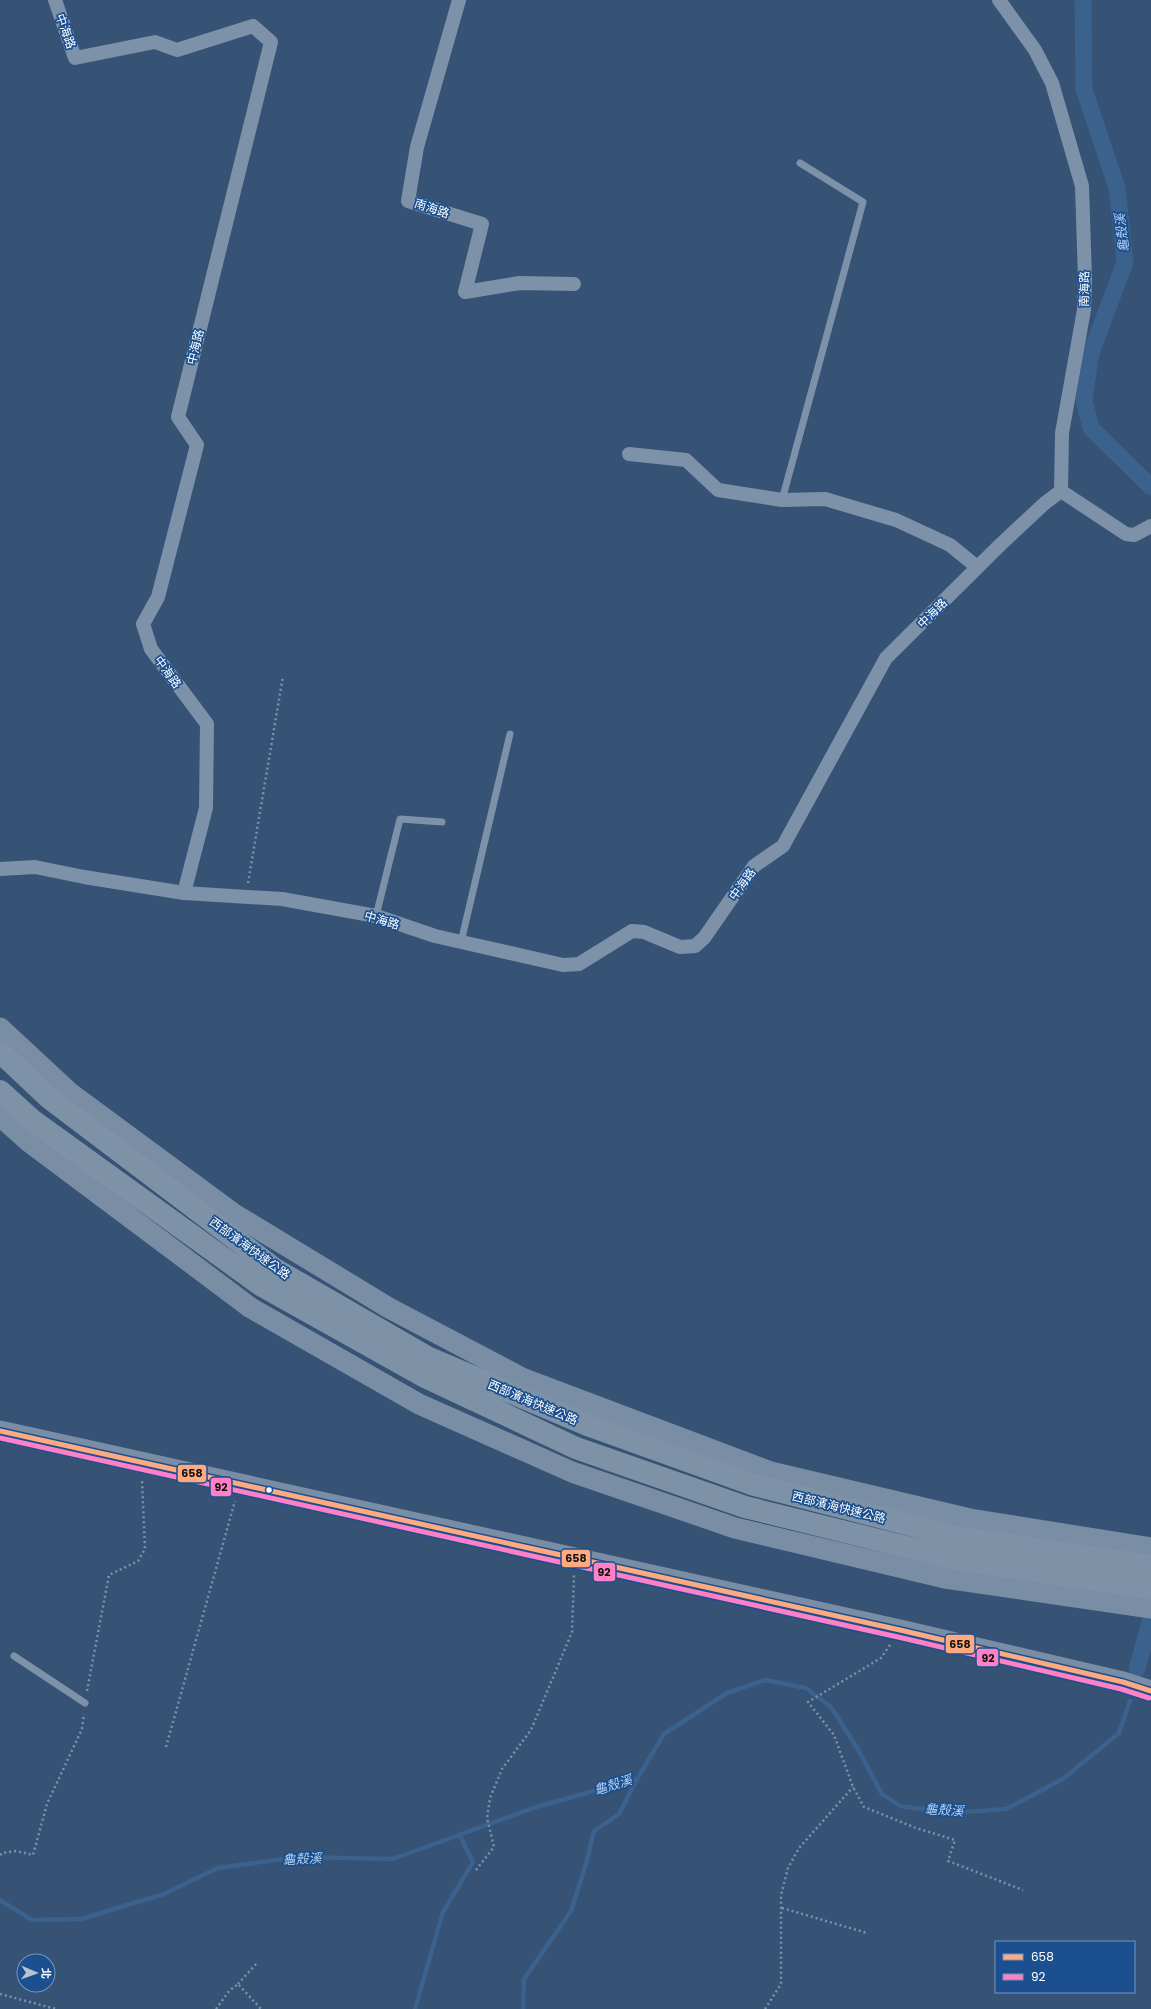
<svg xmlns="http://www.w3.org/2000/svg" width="1151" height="2009" font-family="Poppins,'Noto Sans TC',sans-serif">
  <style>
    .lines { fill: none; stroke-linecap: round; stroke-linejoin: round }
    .stream { stroke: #3b618d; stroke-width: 4.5 }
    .canal { stroke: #3b618d; stroke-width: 17 }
    .path { stroke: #7d92a8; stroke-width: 2.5; stroke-dasharray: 2 3; stroke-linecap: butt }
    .lane { stroke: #7d92a8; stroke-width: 7 }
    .street { stroke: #7d92a8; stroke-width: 14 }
    .secondary { stroke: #798da4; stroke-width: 21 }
    .highway { stroke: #7e92a7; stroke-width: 22 }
    .bus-1-casing { stroke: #1b4f8f; stroke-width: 8 }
    .bus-2-casing { stroke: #1b4f8f; stroke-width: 8 }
    .bus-1 { stroke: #ffa980; stroke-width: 5 }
    .bus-2 { stroke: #ff80c5; stroke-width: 5 }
    .bus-dot { fill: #fff; stroke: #1b4f8f; stroke-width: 1.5 }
    .labels { text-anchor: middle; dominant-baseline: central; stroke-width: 3.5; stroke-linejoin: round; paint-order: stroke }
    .street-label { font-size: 12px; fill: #fff; stroke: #1b4f8f }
    .water-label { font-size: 13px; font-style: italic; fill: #b5d3f5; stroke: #1b4f8f }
    .line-badge { stroke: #1b4f8f; stroke-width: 1.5 }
    .pale-badge-label { font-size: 11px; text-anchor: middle; font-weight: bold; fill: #111 }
  </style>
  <rect width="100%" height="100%" fill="#365274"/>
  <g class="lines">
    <path class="stream" d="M0 1900 32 1920 81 1919 164 1894 218 1868 298 1857 393 1859 536 1807 637 1779 664 1734 727 1693 765 1680 806 1688 831 1707 856 1746 882 1794 900 1806 952 1813 1006 1809 1063 1779 1119 1733 1130 1701
      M415 2009 443 1912 473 1862 460 1836
      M523 2009 524 1979 571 1911 586 1864 594 1831 619 1814 637 1779"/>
    <path class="canal" d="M1083 0 1084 89 1117 188 1125 262 1091 353 1084 400 1091 428 1151 487
      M1137 1669 1150 1622"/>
    <path class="path" d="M248 883 283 676
      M890 1645 881 1658 808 1702 834 1735 853 1787 864 1807 916 1828 955 1840 948 1861 1023 1890
      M87 1691 109 1575 138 1561 145 1549 142 1480
      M166 1747 235 1501
      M0 1855 2 1853 16 1851 33 1855 47 1804 82 1729 84 1714
      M476 1870 494 1847 487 1818 490 1798 502 1769 531 1730 572 1632 574 1575
      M782 1908 867 1933
      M238 1984 256 1964
      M0 1994 56 2009
      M216 2009 229 1991 238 1984 261 2009
      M765 2009 781 1984V1895L788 1868 799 1848 853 1787"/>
    <path class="lane" d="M782 500 863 202 800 163
      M376 916 400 819 442 822
      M461 942 510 734
      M14 1656 85 1703"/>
    <path class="street" d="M55 0 75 58 155 42 177 50 253 26 271 42 178 417 197 445 158 597 143 624 151 649 207 724 206 808 184 893
      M459 0 417 147 408 201 482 224 465 292 520 283 574 284
      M999 0 1035 50 1052 83 1082 186 1085 279 1084 310 1062 433 1061 491 1126 534 1134 535 1151 526
      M629 454 686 460 718 490 782 500 825 499 896 520 950 545 977 567
      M0 869 35 867 84 877 184 893 282 899 376 916 435 936 563 965 579 964 632 931 644 932 680 947 695 946 704 938 754 866 783 846 886 658 1001 544 1045 503 1061 491"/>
    <path class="secondary" d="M0 1028 70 1093 234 1214 389 1308 522 1378 771 1472 970 1519 1151 1548
      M0 1116 28 1141 251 1308 419 1404 572 1472 735 1528 945 1578 1151 1608
      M0 1431 900 1630 1123 1682 1151 1691"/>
    <path class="highway" d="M0 1052 49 1098 275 1269 429 1358 590 1426 751 1484 961 1538 1151 1566
      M0 1091 32 1120 262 1286 423 1376 576 1448 745 1507 955 1559 1151 1588"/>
    <defs>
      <path id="bus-1" d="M0 1431 900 1630 1123 1682 1151 1691"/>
      <path id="bus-2" d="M0 1438 898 1637 1121 1689 1149 1698"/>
    </defs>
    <use href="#bus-1" class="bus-1-casing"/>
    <use href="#bus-2" class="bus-2-casing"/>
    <use href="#bus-1" class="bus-1"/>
    <use href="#bus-2" class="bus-2"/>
  </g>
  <circle class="bus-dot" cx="269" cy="1490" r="3.5"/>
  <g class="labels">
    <g class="street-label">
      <text transform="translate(66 31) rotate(70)">中海路</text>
      <text transform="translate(432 208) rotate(18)">南海路</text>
      <text transform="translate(1084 289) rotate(-89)">南海路</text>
      <text transform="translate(195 347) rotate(-76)">中海路</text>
      <text transform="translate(932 613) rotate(-45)">中海路</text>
      <text transform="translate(168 672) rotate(54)">中海路</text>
      <text transform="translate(742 884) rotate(-55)">中海路</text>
      <text transform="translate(382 920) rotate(16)">中海路</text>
      <text transform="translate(250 1248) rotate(36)">西部濱海快速公路</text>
      <text transform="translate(533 1402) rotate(23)">西部濱海快速公路</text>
      <text transform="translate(839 1507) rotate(14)">西部濱海快速公路</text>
    </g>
    <g class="water-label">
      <text transform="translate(1122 233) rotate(-97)">龜殼溪</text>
      <text transform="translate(613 1785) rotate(-17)">龜殼溪</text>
      <text transform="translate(944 1810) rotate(4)">龜殼溪</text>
      <text transform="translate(302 1859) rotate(-3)">龜殼溪</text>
    </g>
  </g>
  <g class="line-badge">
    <rect x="177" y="1464" width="30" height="19" rx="4" fill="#ffa980"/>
    <rect x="210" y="1477" width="22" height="20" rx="4" fill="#ff80c5"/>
    <rect x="561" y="1549" width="30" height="19" rx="4" fill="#ffa980"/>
    <rect x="593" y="1562" width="23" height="20" rx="4" fill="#ff80c5"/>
    <rect x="945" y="1634" width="30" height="20" rx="4" fill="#ffa980"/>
    <rect x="976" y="1648" width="23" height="19" rx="4" fill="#ff80c5"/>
  </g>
  <g class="pale-badge-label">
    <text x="192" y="1477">658</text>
    <text x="221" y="1491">92</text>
    <text x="576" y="1562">658</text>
    <text x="604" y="1576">92</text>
    <text x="960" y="1648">658</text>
    <text x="988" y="1662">92</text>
  </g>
  <rect x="995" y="1941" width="140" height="52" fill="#1b4f8f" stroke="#7695bc"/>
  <rect x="1003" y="1954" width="20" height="6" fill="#ffa980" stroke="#7695bc"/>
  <text x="1031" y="1961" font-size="12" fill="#ffffff">658</text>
  <rect x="1003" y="1974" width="20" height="6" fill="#ff80c5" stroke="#7695bc"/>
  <text x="1031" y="1981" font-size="12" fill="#ffffff">92</text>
  <g transform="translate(36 1973) rotate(92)"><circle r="19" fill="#1b4f8f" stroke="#7695bc"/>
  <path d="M0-3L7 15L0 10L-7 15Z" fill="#b9c2ce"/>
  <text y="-6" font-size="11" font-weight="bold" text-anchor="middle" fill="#ffffff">北</text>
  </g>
</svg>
